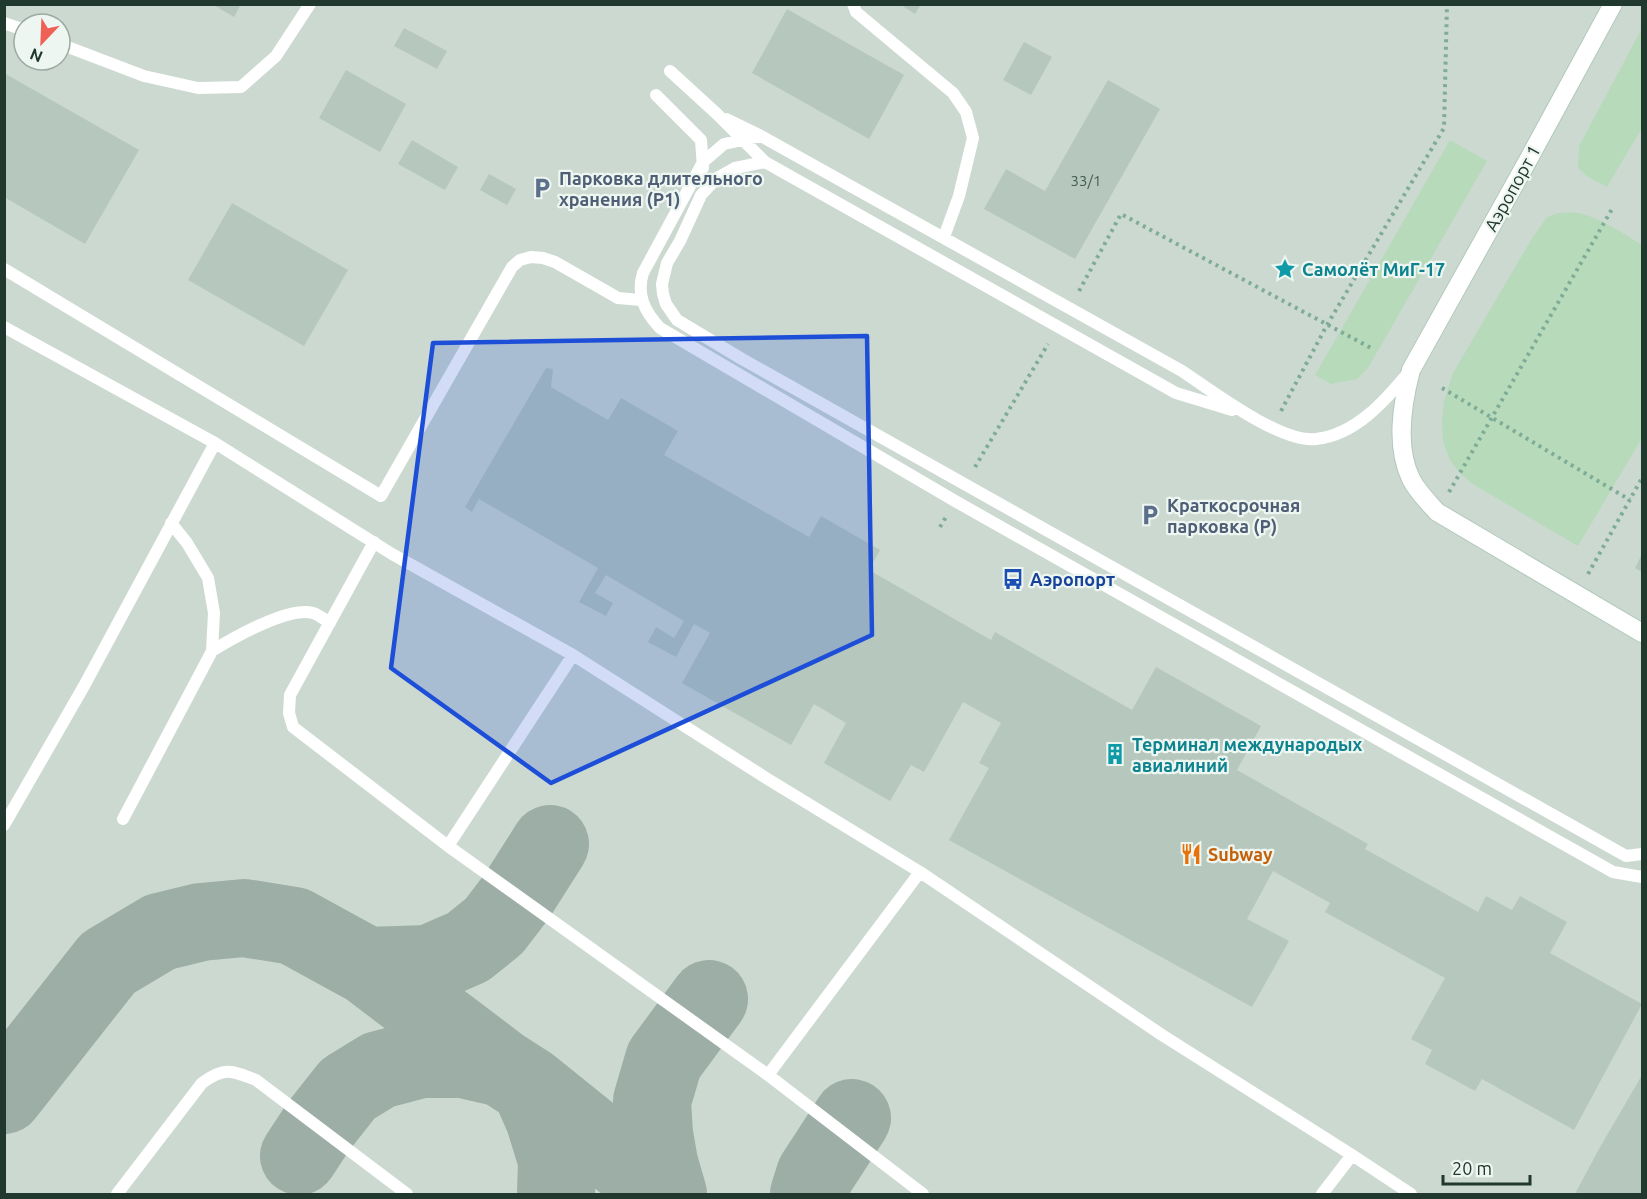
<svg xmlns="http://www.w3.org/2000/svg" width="1647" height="1199" font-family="Ubuntu,sans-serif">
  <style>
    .built { fill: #ccd9d1; fill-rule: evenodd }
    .green { fill: #b7daba }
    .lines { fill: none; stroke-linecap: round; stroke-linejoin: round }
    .taxiway { stroke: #9caea5; stroke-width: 78 }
    .building { fill: #b6c7bd }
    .secondary-casing { stroke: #b1c9bc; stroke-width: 20 }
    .path { stroke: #7fac96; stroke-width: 4; stroke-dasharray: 3 4.5; stroke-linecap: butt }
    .service { stroke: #fff; stroke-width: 12 }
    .secondary { stroke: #fff; stroke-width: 18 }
    .marked { fill: #1d4ed8; fill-opacity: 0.2; stroke: #1d4ed8; stroke-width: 4.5; stroke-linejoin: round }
    .labels { text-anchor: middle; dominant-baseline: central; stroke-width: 4.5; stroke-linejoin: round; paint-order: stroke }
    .number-label { font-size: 15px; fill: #465c51 }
    .service-label { font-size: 18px; font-weight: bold; fill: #4e5e75; stroke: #eef6f1; text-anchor: start }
    .street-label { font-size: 18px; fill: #20382d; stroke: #eef6f1 }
    .culture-label { font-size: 18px; font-weight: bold; fill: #0d838f; stroke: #eef6f1; text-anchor: start }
    .transit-label { font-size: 18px; font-weight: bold; fill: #164399; stroke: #eef6f1; text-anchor: start }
    .food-label { font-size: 18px; font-weight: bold; fill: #c56008; stroke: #eef6f1; text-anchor: start }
  </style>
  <rect width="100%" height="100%" fill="#dee9e2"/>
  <path class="built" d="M5 5H1642V1194H5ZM24 24H60V60H24Z"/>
  <path class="green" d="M1642 28V128L1607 187 1587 176 1578 168 1579 146Z
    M1450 140 1487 161 1368 368 1357 379 1331 384 1315 375Z
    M1558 213C1564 213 1571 212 1577 213 1596 215 1625 235 1642 245V438L1578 546 1471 483 1460 473 1450 460 1443 442 1442 422 1444 401 1453 373 1531 240 1547 217Z"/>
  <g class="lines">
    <path class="taxiway" d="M367 966 429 964 468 947 494 926 517 896 550 844
      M530 1086 544 1118 557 1160 556 1194
      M4 1095 108 963 160 932 201 922 244 918 294 926 367 966 502 1068 530 1086 664 1194
      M299 1156 318 1127 348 1089 379 1070 421 1059H463L502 1068
      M668 1194 659 1163 654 1134 652 1101 664 1060 709 999
      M809 1194 815 1175 852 1118"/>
  </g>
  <path class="building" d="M212 4H241L234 17Z
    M900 4H921L915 14Z
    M787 9 904 75 869 139 752 73Z
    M404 28 447 51 437 69 394 46Z
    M1024 42 1052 57 1031 95 1003 80Z
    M346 70 406 104 380 152 319 118Z
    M4 73 139 150 85 244 4 197Z
    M1108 80 1160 109 1075 259 984 209 1006 169 1045 191Z
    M412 140 458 167 445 190 398 164Z
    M489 174 516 189 507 205 480 190Z
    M232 203 348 270 304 346 188 280Z
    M546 368 553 369 551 387 608 420 621 398 678 431 664 455 809 537 821 516 880 550 869 570 991 640 995 632 1132 710 1156 667 1261 726 1237 770 1368 844 1365 849 1478 912 1486 896 1512 910 1520 896 1567 922 1550 953 1642 1004 1574 1130 1482 1079 1475 1091 1425 1064 1432 1050 1411 1039 1445 978 1325 912 1330 903 1273 871 1247 919 1289 941 1252 1007 949 840 989 768 979 763 1001 723 963 702 924 772 911 765 890 801 824 763 846 723 814 704 791 745 682 683 710 633 694 624 676 657 648 642 656 627 674 638 684 621 606 575 595 593 613 603 606 616 579 602 598 568 479 499 472 512 465 507Z
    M1642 554V572L1635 568Z
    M1642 1075V1194H1577L1576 1192 1599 1149Z"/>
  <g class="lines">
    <defs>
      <path id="secondary" d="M1613 4 1527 162 1411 370C1402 404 1395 446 1411 479 1417 491 1428 502 1437 512L1642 633"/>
    </defs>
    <use href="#secondary" class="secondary-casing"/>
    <path class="path" d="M1079 291 1121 214 1371 348
      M1442 388 1630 500
      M1281 411 1327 325 1444 128 1447 4
      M975 467 1048 344
      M1449 492 1612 209
      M940 527 946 517
      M1588 574 1642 478"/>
    <path class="service" d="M853 4 856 12 953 93 966 112 973 138 959 196 944 237
      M4 23 24 30
      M60 44 144 76 198 88 241 87 276 56 310 4
      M670 71 717 114 765 162
      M656 95 701 140 703 168
      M726 119 761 136
      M4 269 381 496 512 267 520 260 531 257 543 258 555 262 618 298 641 300
      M4 327 215 443 392 554 573 655 766 778 920 872 1162 1035 1352 1155 1411 1194
      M1408 373C1385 401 1355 435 1316 439 1280 443 1212 391 1182 371L761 136 724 144 703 162 643 273C636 295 645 312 660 328L955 501 1613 872 1642 877
      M1232 410 1176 393 765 162 735 168 717 178 701 195 680 241 667 263 662 284 663 294 666 304 677 320 742 359 1626 856 1642 854
      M374 542 290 695 289 713 293 727 448 846 768 1075 920 872
      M212 651C233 638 289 606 313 613 319 615 325 620 330 623
      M123 819 212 651 214 613 208 578 187 543 171 523
      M4 825 84 686 215 443
      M448 846 573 655
      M768 1075 923 1194
      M117 1194 202 1083C224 1067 231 1070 256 1080L407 1194
      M1322 1194 1352 1155"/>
    <use href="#secondary" class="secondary"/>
  </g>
  <path class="marked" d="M867 336 872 635 551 783 391 668 433 343Z"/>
  <defs>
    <symbol id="parking-bare" viewBox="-9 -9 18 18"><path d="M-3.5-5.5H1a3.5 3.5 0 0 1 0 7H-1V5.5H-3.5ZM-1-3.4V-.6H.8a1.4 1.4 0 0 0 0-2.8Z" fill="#5c6f8a" stroke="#eef6f1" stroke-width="2.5" paint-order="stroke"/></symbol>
    <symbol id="sight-bare" viewBox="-9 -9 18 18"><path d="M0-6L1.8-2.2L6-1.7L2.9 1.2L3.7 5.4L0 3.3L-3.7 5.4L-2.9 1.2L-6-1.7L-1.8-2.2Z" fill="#0f9aa8" stroke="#eef6f1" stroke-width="2.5" paint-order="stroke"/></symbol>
    <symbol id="bus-bare" viewBox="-9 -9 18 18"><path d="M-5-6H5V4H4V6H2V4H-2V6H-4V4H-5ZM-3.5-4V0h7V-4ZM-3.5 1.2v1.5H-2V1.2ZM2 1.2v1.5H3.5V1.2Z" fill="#1a4fb4" stroke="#eef6f1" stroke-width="2.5" paint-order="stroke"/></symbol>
    <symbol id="building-bare" viewBox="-9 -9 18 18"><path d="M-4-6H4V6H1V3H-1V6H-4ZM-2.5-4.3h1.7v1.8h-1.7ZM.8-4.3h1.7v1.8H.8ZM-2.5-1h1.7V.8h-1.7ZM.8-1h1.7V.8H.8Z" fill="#0f9aa8" stroke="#eef6f1" stroke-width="2.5" paint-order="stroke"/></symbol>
    <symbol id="restaurant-bare" viewBox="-9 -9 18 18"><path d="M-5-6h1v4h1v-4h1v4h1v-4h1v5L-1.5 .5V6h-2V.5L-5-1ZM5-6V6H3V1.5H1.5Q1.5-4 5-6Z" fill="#e8710a" stroke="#eef6f1" stroke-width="2.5" paint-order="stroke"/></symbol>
  </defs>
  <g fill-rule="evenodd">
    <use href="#parking-bare" x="527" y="173" width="30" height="30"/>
    <use href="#sight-bare" x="1270" y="254" width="30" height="30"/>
    <use href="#parking-bare" x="1135" y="500" width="30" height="30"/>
    <use href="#bus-bare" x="998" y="564" width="30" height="30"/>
    <use href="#building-bare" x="1100" y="739" width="30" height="30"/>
    <use href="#restaurant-bare" x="1176" y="839" width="30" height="30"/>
  </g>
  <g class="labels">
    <g class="number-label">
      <text x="1086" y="180">33/1</text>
    </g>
    <g class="service-label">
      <text x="559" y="178">Парковка длительного<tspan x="559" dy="21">хранения (P1)</tspan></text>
      <text x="1167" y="505">Краткосрочная<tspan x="1167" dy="21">парковка (P)</tspan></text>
    </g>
    <g class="street-label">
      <text transform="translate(1512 188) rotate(-61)">Аэропорт 1</text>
    </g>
    <g class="culture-label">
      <text x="1302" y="269">Самолёт МиГ-17</text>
      <text x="1132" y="744">Терминал международых<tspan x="1132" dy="21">авиалиний</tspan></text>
    </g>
    <g class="transit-label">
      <text x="1030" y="579">Аэропорт</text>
    </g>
    <g class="food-label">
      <text x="1208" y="854">Subway</text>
    </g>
  </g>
  <rect width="1647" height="1199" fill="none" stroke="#20382d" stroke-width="12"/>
  <g transform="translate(42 42) rotate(203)"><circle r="28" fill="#eef6f1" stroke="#9caaa3" stroke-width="1.5"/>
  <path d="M0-4.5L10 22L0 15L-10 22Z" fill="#ef6056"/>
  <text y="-9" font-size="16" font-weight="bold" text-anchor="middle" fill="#20382d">N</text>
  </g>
  <path d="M1443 1175v9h87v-9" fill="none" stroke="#20382d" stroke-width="3"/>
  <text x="1452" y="1175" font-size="18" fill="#20382d" stroke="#eef6f1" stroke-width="4.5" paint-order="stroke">20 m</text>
</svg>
